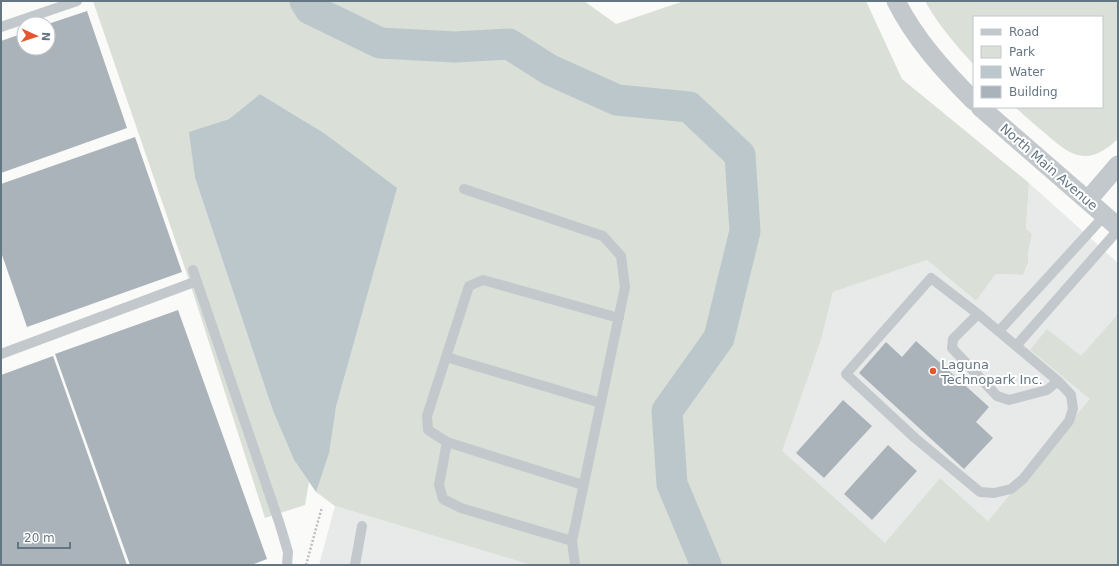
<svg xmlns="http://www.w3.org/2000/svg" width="1119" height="566" font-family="'DejaVu Sans',sans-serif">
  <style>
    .built { fill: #e8e9e9 }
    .green { fill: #dadfd7 }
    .water { fill: #bbc7cb }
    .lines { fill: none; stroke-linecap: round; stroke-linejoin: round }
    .river { stroke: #bbc7cb; stroke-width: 31 }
    .building { fill: #aab3b9 }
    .path { stroke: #bbbfc2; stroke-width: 2.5; stroke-dasharray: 2 2; stroke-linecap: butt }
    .lane { stroke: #c3c8cc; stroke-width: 10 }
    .street { stroke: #c3c8cc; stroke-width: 19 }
    .poi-dot { fill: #e4572e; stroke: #fff; stroke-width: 1.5 }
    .labels { text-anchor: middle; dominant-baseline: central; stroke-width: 4; stroke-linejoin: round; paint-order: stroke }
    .street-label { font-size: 13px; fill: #657683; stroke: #fff }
    .poi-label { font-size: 13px; fill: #657683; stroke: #fff; text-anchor: start }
  </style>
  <rect width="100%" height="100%" fill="#fafaf8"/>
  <path class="built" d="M1029 183 1118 263V314L1081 357 1030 350 1091 399 988 521 940 478 885 544 781 451 821 340 833 292 927 260 976 301 996 274 1023 275 1028 263V253L1032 234 1026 230Z
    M335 506 531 565H319Z"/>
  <path class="green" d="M93 1H584L616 24 684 1H866L902 79 1029 183 1026 229 1032 234 1028 253V263L1023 275 996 274 976 301 927 260 833 292 821 340 782 451 885 543 940 478 988 521 1090 399 1030 350 1047 329 1081 356 1118 314V565H531L335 506 316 492 336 407 396 189 324 133 260 94 229 119 190 132 195 178 273 411 294 460 309 482 305 505 265 518 189 280Z
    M925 1H1118V139C1089 166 1072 158 1046 134 1035 125 1025 116 1015 107H1102V17H974V65C956 45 938 25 925 1Z"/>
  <path class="water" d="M260 94 324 133 397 188 336 407 329 453 316 492 294 460 273 411 195 178 189 132 229 119Z"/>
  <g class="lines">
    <path class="river" d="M305 1 310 9 380 43 455 47 509 44 550 70 617 100 689 107 740 155 745 231 719 338 667 411 672 484 706 565"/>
  </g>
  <path class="building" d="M87 11 127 128 1 173V41L24 33V48H48V24Z
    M135 137 182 272 27 327 1 252V184Z
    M178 310 267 559 251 565H130L55 354Z
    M916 341 989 407 976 422 993 438 964 469 859 373 886 342 902 357Z
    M53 356 127 565H1V375Z
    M843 400 872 426 824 478 796 453Z
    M888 445 917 471 872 520 844 494Z"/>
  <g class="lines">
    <path class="path" d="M306 565 322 507"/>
    <path class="lane" d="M1 27 77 1
      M464 189 603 236 621 256 625 287 572 541 575 565
      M193 270 280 525 288 552 287 565
      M931 278 978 314 1058 381 1071 395 1073 409 1069 421 1023 479 1011 489 994 493 980 492 915 438 846 374Z
      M978 314 953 339 952 348 997 396 1009 400 1047 390 1058 381
      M999 331 1105 215
      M1016 346 1118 230
      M1 354 197 281
      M446 357 601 403
      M447 442 439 485 443 499 461 508 572 541
      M583 485 447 442 428 430 427 416 469 286 483 280 619 318
      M355 565 362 526"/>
    <path class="street" d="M896 1C915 39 944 71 974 101
      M980 107 1118 227
      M1088 200 1118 165"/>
  </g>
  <circle class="poi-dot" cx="933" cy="371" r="4"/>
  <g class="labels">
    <g class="street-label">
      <text transform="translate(1049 167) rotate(41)">North Main Avenue</text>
    </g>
    <g class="poi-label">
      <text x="941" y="364">Laguna<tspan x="941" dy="15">Technopark Inc.</tspan></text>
    </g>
  </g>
  <rect width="1119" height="566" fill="none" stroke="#657683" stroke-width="4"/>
  <rect x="973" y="16" width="130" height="92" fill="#ffffff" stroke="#c1c8cd"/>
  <rect x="981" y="29" width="20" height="6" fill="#c3c8cc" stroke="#c1c8cd"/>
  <text x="1009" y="36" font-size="12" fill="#657683">Road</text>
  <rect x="981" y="46" width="20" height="12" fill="#dadfd7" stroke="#c1c8cd"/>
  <text x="1009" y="56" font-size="12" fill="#657683">Park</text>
  <rect x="981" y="66" width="20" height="12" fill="#bbc7cb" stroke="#c1c8cd"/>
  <text x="1009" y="76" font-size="12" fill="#657683">Water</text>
  <rect x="981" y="86" width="20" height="12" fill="#aab3b9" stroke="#c1c8cd"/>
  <text x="1009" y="96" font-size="12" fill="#657683">Building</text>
  <g transform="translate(36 36) rotate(93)"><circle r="19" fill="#ffffff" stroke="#c1c8cd"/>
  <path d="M0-3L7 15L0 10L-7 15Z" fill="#e4572e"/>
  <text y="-6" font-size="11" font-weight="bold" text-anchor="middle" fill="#657683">N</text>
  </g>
  <path d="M18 542v6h52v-6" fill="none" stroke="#657683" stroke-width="2"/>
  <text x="24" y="542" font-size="12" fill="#657683" stroke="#ffffff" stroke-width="3" paint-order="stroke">20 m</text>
</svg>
